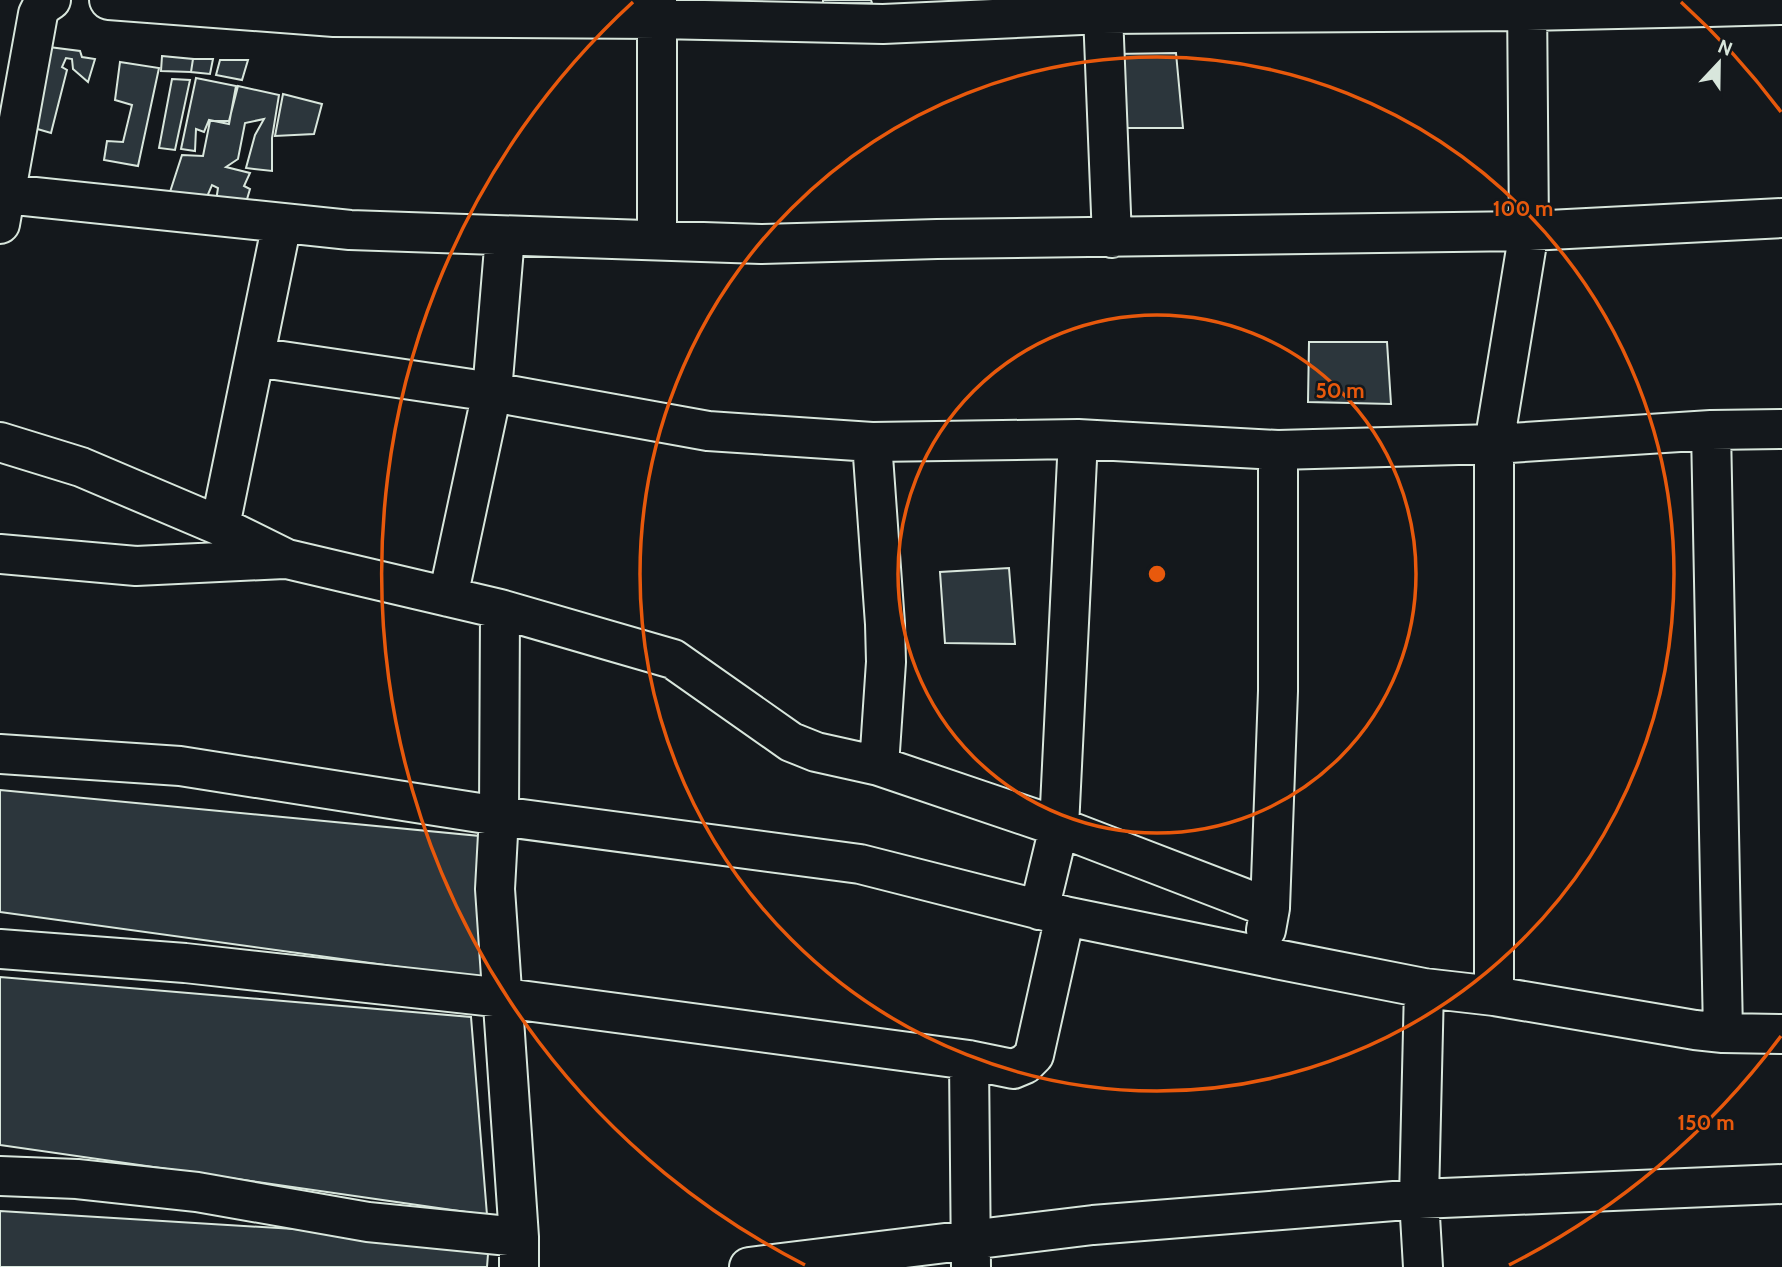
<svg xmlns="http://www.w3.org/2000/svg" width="1782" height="1267" font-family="Cabin,sans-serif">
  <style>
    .building { fill: #2c363c; stroke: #d8e6dc; stroke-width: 2 }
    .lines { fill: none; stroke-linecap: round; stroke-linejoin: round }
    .minor-casing { stroke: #d8e6dc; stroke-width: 42 }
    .minor { stroke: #14181c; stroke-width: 38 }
    .ring { fill: none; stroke: #e8590c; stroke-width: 3.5 }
    .centre { fill: #e8590c; stroke: #14181c; stroke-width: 3.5 }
    .ring-label { font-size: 21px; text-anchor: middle; font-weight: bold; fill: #e8590c; stroke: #14181c; stroke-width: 5; stroke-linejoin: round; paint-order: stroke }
  </style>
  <rect width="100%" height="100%" fill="#14181c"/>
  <path class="building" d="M823 0H871L872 3 823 4Z
    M49 47 80 51 82 57 95 59 88 82 73 69 72 59 66 58 62 67 67 70 51 133 34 128Z
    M1176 53 1183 128H1117L1114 54Z
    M162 56 193 59 191 72 161 71Z
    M193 59H213L210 74 191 72Z
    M220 60H248L242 80 216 75Z
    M120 62 159 68 138 166 104 160 107 141 123 142 132 105 115 100Z
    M196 78 236 86 229 124 209 120 204 132 196 129 195 151 181 149Z
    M172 79 190 80 175 150 159 148Z
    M238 86 279 95 272 138V171L246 168 255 135 264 119 245 123 238 159 226 167 250 173 244 186 250 189 245 206 216 201 218 188 212 185 206 199 170 192 182 155 203 156 210 121H229Z
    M283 94 322 104 314 134 275 136Z
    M1309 342H1387L1391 404 1308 402Z
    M1009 568 1015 644 945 643 940 572Z
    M0 790 490 837 494 980 0 912Z
    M0 977 471 1017 487 1215 0 1145Z
    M0 1211 489 1241 487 1267H0Z"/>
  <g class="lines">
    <defs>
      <path id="minor" d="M109 0 334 17 657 19 883 24 1103 14 1527 11 1709 7 1708 0
        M657 0V240
        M1709 7 1782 5
        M1103 14 1112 238
        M6 194 350 230 761 244 937 239 1529 231 1782 218
        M0 224 38 14 42 6 51 0
        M255 357 492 392 505 236
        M1711 430 1723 1033
        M1078 439 1278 450 1494 444 1711 430 1782 429
        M0 442 81 467 220 526 287 559 500 609 673 659 791 742 816 752 879 766 1059 827 1270 908
        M220 526 282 223
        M0 554 136 566 284 559
        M448 597 492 392 708 431 872 442
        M500 609 499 816 495 889 519 1237V1267
        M0 754 180 766 499 816 860 864 1065 916 1261 956 1424 988 1494 996 1695 1030 1723 1033 1782 1034
        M879 766 886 662 885 624 872 442 1078 439 1059 827 1039 910
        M1266 930 1270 908 1278 691V450
        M0 949 185 963 504 998 969 1060 1013 1069 1025 1064 1034 1055 1065 916
        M1494 996V444L1529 231 1527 0
        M969 1060 971 1267
        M0 1176 77 1179 197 1192 368 1222 519 1237
        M749 1267 1093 1225 1419 1199 1782 1184
        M1423 1267 1419 1199 1424 988"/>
    </defs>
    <use href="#minor" class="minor-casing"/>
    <use href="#minor" class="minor"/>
  </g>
  <g class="ring">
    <circle cx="1157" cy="574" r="259"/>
    <circle cx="1157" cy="574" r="517"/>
    <path d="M1781 1036A776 776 0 0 1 1509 1265M805 1265A776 776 0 0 1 633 2M1681 2A776 776 0 0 1 1781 112"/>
  </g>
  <circle cx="1157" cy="574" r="10" class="centre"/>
  <g class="ring-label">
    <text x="1523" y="216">100 m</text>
    <text x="1340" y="398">50 m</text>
    <text x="1706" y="1130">150 m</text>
  </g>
  <g transform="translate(1719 63) rotate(22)" stroke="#14181c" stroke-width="5" paint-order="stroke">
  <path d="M0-5L12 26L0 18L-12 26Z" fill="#d8e6dc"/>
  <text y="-10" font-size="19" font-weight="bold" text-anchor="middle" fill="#d8e6dc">N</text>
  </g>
</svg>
